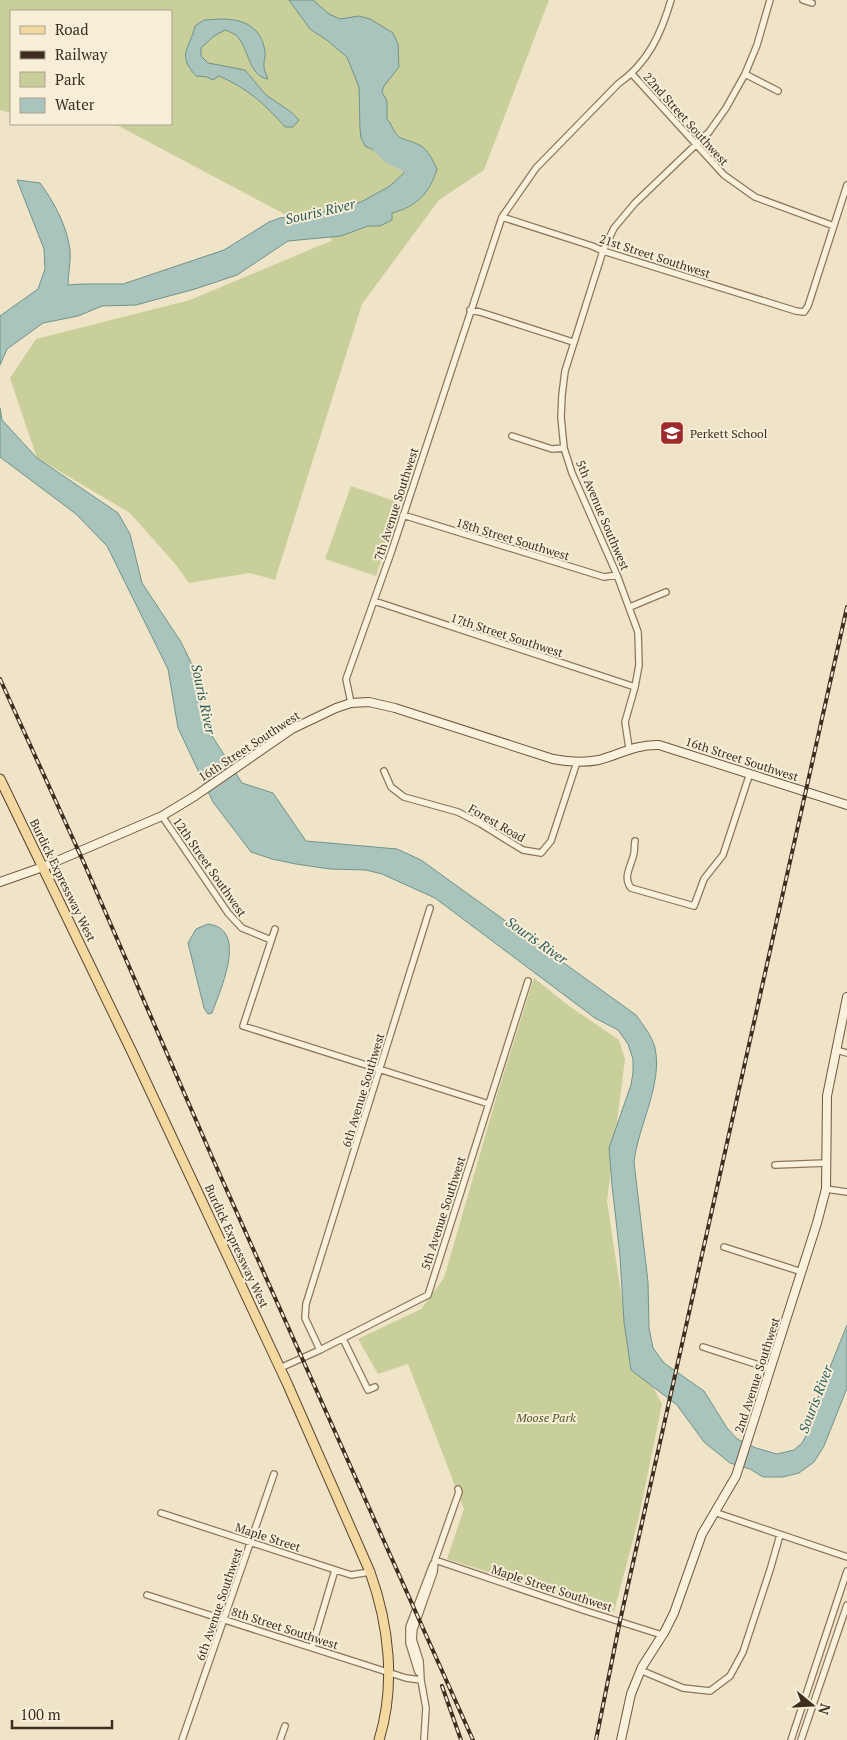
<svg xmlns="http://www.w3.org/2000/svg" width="847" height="1740" font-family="'PT Serif',serif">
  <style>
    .green { fill: #c9cf9b }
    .water { fill: #a9c4bc; stroke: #6f938a }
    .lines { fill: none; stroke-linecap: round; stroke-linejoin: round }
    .river { stroke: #a9c4bc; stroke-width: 12 }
    .street-casing { stroke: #8d765c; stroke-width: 8 }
    .secondary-casing { stroke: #6f573f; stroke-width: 10 }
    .primary-casing { stroke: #5b4430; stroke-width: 11 }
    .street { stroke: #faf1dc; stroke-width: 5.5 }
    .secondary { stroke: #faf1dc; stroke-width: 8 }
    .primary { stroke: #f3d9a0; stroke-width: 9 }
    .rail-casing { stroke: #3d2e20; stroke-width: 4 }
    .rail { stroke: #f7eed8; stroke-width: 2; stroke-dasharray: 5.5; stroke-linecap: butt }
    .labels { text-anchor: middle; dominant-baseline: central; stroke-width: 4; stroke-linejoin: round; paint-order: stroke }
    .street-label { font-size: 12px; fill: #3d2e20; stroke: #f7eed8 }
    .poi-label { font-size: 12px; fill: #3d2e20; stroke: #f7eed8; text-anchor: start }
    .park-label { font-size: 12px; font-style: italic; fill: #4d5a26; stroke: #f7eed8 }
    .water-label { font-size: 14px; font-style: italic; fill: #2f5d5a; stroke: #f7eed8 }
  </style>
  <rect width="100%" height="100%" fill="#f0e4c8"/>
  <path class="green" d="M0 0H549L484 170 439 200 362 304 275 580 250 573 189 583 176 565 130 513 37 458 10 378 36 339 190 300 333 240 115 124H171V11H11V113L0 110Z
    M351 486 400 503 376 576 325 559Z
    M534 978 569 1006 619 1040 625 1059 607 1201 628 1339 662 1404 638 1521 614 1612 447 1559 464 1509 408 1364 378 1374 358 1339 421 1309 444 1278 497 1095Z"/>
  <path class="water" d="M289 0H313L329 14 340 19 359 16 370 19 393 33 398 44 399 67 384 86 382 92 387 101V119C393 125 393 134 401 138 407 141 415 142 421 146 429 151 433 161 437 169 430 193 416 207 392 213V220L380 226H368L341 236 288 241 237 275 195 289 136 305 102 306 78 316 43 323 7 349 0 365V316L38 289 45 269 44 249 17 180 40 183C54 202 67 226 70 250 71 262 68 274 68 285L82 284H123L224 250 269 222 280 218 338 210 361 202 390 186 406 171 395 160 365 146 361 138 360 129 359 87 347 57 328 41 310 29Z
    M221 19C244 19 261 27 265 51 266 57 263 62 264 67 264 71 267 75 268 79 248 76 249 47 236 35 233 33 228 31 225 30L214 36 201 48V56L208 63 245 70 266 95 291 112 299 120 293 127H285C265 104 247 88 219 76L213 80 207 77 196 76C176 54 190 49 195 26L204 20Z
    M0 408 2 420 37 458 118 513 130 534 142 583 181 642 198 677 202 720 242 783 273 793 306 841 397 849 421 860 636 1015C643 1025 652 1036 655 1048 663 1084 638 1126 634 1162L648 1282 649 1328 653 1348 664 1363 704 1391 727 1428 737 1439 756 1448 777 1454 794 1450 802 1443 807 1434 816 1402 847 1325V1388L824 1446 814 1462 799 1473 783 1477H763L750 1469 730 1463 704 1442 677 1405 631 1370 624 1322 620 1256 612 1185 609 1148 631 1085 633 1072V1059L628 1044 618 1030 595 1018 435 898 382 874 366 870 330 869 296 864 272 859 251 852 213 802 178 728 168 669 107 546 76 514 0 457Z
    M208 924C249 929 220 990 212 1013L208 1014 204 1008 188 943 196 929Z"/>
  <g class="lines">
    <path class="river" d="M376 144 388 157 410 168"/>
    <defs>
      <path id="street" d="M803 0 812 3
        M632 74 724 175 755 197 834 226
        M745 74 778 91
        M502 217 592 246 603 251 796 311 804 312 808 306 847 185
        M470 310 480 312 573 342
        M512 436 552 449 564 448
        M403 515 604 577 617 575
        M374 601 635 687
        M630 607 666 592
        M351 703 346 679 392 550 502 217 536 168 618 84C648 63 661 34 671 0
        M629 748 625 722 635 687 639 665 638 632 617 575 572 473 564 448 561 417 562 395 565 371 603 251 614 228 635 203 709 132 726 108 745 74 757 45 770 0
        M384 771 391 787 404 797 458 812 481 824 523 850 541 853 551 841 577 762
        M162 816 228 913 242 928 271 940
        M635 841C634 846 635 852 633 857 630 868 623 878 631 888L694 906 704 879 723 855 750 773
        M275 929 243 1026 489 1104
        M836 1050 847 1053
        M775 1165 826 1163
        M826 1189 847 1192
        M724 1247 802 1272
        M343 1339 368 1390 375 1387
        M703 1347 771 1369
        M320 1350 305 1318 306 1304 430 908
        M280 1368 320 1350 428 1295 528 981
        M714 1512 847 1557
        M161 1513 351 1575 370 1572
        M435 1560 586 1611 662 1635
        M147 1595 406 1678 421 1680 426 1708 424 1740
        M312 1647 335 1570
        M640 1670 683 1688 710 1691 730 1676 743 1652 770 1570 780 1535
        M418 1672 409 1643V1627L433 1564
        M421 1680 420 1661 413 1639 414 1629 434 1572 435 1560 459 1492 458 1489
        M182 1740 274 1474
        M280 1740 285 1726
        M791 1740 847 1571
        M801 1740 847 1605"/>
      <path id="secondary" d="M0 882 43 867 162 816 195 796 292 729 336 708 351 703 369 702 395 708 553 759C568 762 583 763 599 760 620 754 637 744 659 745L847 805
        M621 1740 631 1694 642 1667 665 1631 674 1613 702 1534 736 1476 817 1223 826 1189 827 1096 847 997"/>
      <path id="primary" d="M0 779 132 1052 287 1383 370 1572C389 1625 396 1685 379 1740"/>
    </defs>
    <use href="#street" class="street-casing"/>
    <use href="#secondary" class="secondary-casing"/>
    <use href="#primary" class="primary-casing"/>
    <use href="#street" class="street"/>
    <use href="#secondary" class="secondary"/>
    <use href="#primary" class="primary"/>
    <defs>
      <path id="rail" d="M0 679 84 863 212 1157 473 1740
        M442 1686 461 1740
        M596 1740 620 1621 847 607"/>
    </defs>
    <use href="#rail" class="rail-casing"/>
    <use href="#rail" class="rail"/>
  </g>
  <defs>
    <symbol id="school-square" viewBox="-11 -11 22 22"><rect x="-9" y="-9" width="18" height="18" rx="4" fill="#9e2a2b" stroke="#f7eed8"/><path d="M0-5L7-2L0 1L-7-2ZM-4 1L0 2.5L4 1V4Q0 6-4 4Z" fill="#fff"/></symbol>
  </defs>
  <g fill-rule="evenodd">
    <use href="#school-square" x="658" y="419" width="28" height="28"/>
  </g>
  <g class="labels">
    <g class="street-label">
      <text transform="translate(686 119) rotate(48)">22nd Street Southwest</text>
      <text transform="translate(655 256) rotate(18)">21st Street Southwest</text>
      <text transform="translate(396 504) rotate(-72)">7th Avenue Southwest</text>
      <text transform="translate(603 515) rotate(67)">5th Avenue Southwest</text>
      <text transform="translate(513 539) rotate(17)">18th Street Southwest</text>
      <text transform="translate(507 635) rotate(18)">17th Street Southwest</text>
      <text transform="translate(249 746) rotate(-33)">16th Street Southwest</text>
      <text transform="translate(742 759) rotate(18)">16th Street Southwest</text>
      <text transform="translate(497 823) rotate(30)">Forest Road</text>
      <text transform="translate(210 867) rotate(55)">12th Street Southwest</text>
      <text transform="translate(63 880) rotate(64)">Burdick Expressway West</text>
      <text transform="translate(363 1090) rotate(-73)">6th Avenue Southwest</text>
      <text transform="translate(443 1213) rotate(-72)">5th Avenue Southwest</text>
      <text transform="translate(237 1246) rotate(65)">Burdick Expressway West</text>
      <text transform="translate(757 1375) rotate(-72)">2nd Avenue Southwest</text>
      <text transform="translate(268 1537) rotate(18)">Maple Street</text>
      <text transform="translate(552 1588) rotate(18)">Maple Street Southwest</text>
      <text transform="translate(219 1604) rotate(-71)">6th Avenue Southwest</text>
      <text transform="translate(285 1628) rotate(18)">8th Street Southwest</text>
    </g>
    <g class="poi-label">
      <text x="690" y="433">Perkett School</text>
    </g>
    <g class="park-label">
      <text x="546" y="1417">Moose Park</text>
    </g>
    <g class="water-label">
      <text transform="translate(320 211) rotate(-13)">Souris River</text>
      <text transform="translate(204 699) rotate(78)">Souris River</text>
      <text transform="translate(537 940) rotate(35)">Souris River</text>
      <text transform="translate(815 1399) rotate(-69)">Souris River</text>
    </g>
  </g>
  <rect x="10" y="10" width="162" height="115" fill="#f7eed8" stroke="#ada18e"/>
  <rect x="20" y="26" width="25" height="8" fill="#f3d9a0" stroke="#ada18e"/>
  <text x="55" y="35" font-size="15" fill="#3d2e20">Road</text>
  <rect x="20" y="51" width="25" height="8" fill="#3d2e20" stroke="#ada18e"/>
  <text x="55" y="60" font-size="15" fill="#3d2e20">Railway</text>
  <rect x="20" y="72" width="25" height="15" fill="#c9cf9b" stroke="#ada18e"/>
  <text x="55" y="85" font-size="15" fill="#3d2e20">Park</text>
  <rect x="20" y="98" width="25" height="15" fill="#a9c4bc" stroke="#ada18e"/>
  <text x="55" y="110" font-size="15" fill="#3d2e20">Water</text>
  <g transform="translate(812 1705) rotate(108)" stroke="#f7eed8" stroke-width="4" paint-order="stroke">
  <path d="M0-4L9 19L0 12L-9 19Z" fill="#3d2e20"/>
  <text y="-8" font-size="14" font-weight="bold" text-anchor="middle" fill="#3d2e20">N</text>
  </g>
  <path d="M12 1720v8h100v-8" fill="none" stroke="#3d2e20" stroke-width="2.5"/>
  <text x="20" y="1720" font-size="15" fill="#3d2e20" stroke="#f7eed8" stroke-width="4" paint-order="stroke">100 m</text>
</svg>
